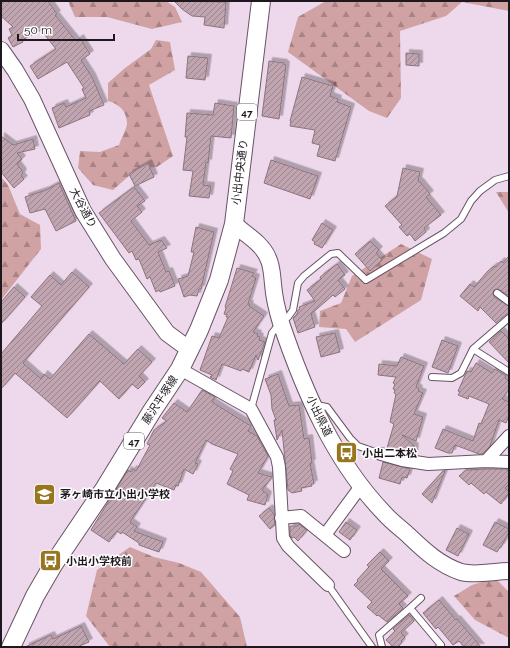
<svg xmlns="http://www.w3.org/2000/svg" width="510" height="648" font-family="Raleway,'Noto Sans JP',sans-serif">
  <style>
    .forest { fill: url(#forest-firs) }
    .building { fill: url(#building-hatch); stroke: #8c737d; filter: url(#shadow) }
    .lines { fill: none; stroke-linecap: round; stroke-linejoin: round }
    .lane-casing { stroke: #675465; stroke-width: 8 }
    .street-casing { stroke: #675465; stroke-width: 14 }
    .secondary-casing { stroke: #675465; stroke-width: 18 }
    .primary-casing { stroke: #675465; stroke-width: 20 }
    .lane { stroke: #fff; stroke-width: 6 }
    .street { stroke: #fff; stroke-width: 12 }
    .secondary { stroke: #fff; stroke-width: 16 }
    .primary { stroke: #fff; stroke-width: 18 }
    .labels { text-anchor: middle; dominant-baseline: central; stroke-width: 3; stroke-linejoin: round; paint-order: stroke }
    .shield { fill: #fff; stroke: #625d62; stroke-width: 1 }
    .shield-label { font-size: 10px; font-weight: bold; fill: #1e171e }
    .street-label { font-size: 11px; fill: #1e171e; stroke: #fff }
    .poi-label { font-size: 11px; font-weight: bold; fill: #1e171e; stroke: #fff; text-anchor: start }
  </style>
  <defs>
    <pattern id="forest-firs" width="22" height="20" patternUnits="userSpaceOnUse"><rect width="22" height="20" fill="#d0a2a4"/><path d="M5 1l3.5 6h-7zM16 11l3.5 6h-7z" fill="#a88385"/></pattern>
    <pattern id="building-hatch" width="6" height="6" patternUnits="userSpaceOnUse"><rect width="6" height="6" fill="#c0a5b0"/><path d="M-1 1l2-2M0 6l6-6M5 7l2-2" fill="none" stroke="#9b858f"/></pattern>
    <filter id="shadow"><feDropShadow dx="3.5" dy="-3.5" stdDeviation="0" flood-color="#0004"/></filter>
  </defs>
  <rect width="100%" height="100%" fill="#eed9ec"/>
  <path class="forest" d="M68 1H166L175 7 182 22 152 29 107 17H75Z
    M326 1H509V11L462 2 446 16 400 31 401 98 387 118 369 111 288 52 298 17Z
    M156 40 170 42 175 70 149 85 173 156 157 167 138 168 113 190 93 185 78 168 80 151 100 152 119 145C121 139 126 130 127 124 127 111 119 104 108 101V83L125 68 151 49Z
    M1 177 8 185 20 214 40 225 41 249 1 300Z
    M496 192H509V213Z
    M401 244 432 259 421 300 355 342 346 329 319 327 320 311 341 303 352 276Z
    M130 547 154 557 179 563 201 572 240 617 247 647H110L86 616 97 570Z
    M495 578 509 592V638L475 620 454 596 472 585Z"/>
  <path class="building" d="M1 1H48L57 14 55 15 76 41 80 38 90 54 81 60 92 77 104 105 89 111 90 115 59 128 52 108 64 103 66 107 86 98 82 89 84 88 67 62 38 79 30 66 56 49 41 30 22 40 23 42 13 47 8 38 12 35 9 29 13 27 1 16Z
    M174 1 226 2 224 28 204 25 205 17 192 16 182 9Z
    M406 53 419 54V66L406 65Z
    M188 56 208 58 205 80 186 78Z
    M269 61 284 63V64L286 65 279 119 262 116Z
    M302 77 333 86 330 96 338 99 337 102 351 107 335 161 317 156 320 145 312 143 315 130 290 126 291 121H290Z
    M215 103 234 106 231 138 211 136 208 163 206 162 203 185 211 186 209 198 189 196 193 171 183 170 187 137H185L187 113 213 115Z
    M1 136 13 145 33 139 35 149 17 153 22 159 17 164 23 172 21 176 24 179 14 188 1 172Z
    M271 160 318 176 310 199 264 183Z
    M148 163 154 177 135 186 129 174Z
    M403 168 420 172 418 181 420 182 430 194 426 197 441 215 424 228 426 232 415 241 410 234 407 236 399 227 402 225 385 206 397 196Z
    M59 183 76 221 56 231 45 209 30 213 25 197 46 190Z
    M134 187 145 201 137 206 142 212 131 221 149 245 161 240 167 248 158 252 166 272 169 271 175 286 160 292 159 290 156 292 150 277 147 279 139 259 136 260 132 251 129 253 99 213Z
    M322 223 333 230 322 248 314 244 315 242 312 240Z
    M196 227 214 232 201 289H199L197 296 190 295 184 297 178 279 188 276 194 252H191Z
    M370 241 379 250 376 253 382 260 370 271 355 254Z
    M509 256V296L498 289 494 290 493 293 494 297 509 306V312L496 323 480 307 478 311 460 296 470 284 474 287 487 272 494 266 496 267 501 261 503 263Z
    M337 264 345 275 338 280 345 289 335 297 333 295 311 314 315 327 298 333 293 318 297 314 298 310 300 309 299 307 315 301 307 290 321 279 320 277Z
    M237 268 254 273 252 276 256 278 248 304H250L249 306 264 316 253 332 258 334 257 336 260 337 259 340 265 342 258 360 256 355 249 372 242 369 241 371 222 364 216 380 210 377 212 375 200 370 212 336 219 338 228 317H226L227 315 224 314 226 308 225 307Z
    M72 272 89 287 23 363 41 379 44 374 50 379 89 334 124 364 138 349 152 362 139 376 145 382 138 389 132 384 119 399 100 381 67 418 15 373 1 389V354L42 306 31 297 50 275 61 285Z
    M14 287 25 297 1 324V302Z
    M501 331 509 339V363L489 342Z
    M335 333 340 352 321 357 316 337Z
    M442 340 458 346 448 373 432 367Z
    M401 357 424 366 416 387 419 389 418 391 423 393 414 414 423 417 416 441 402 435 415 447 414 454 387 448 394 424 390 422 396 394 394 393 395 390 393 389 395 384 393 383 396 377 378 375 379 364 397 366Z
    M476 363 492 373 495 369 506 376 505 378 509 381V389L502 399 509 402V416L506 423 499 420 490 446 483 454H479L455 445 452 453H448L435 448 443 429 473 441 479 423 481 424 489 404 469 396 468 399 458 395 460 392 458 391 467 371 471 372Z
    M278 374 289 406 299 405 304 439 309 438 312 463H310L314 484H311L312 486 301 488 302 491 292 493 288 490 282 430 277 440 274 420H276L272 409 271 395 265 379Z
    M202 390 215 397 212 402 251 426 248 431 257 436 268 456 258 473 272 477 262 490 268 495 265 505 247 500 249 495 227 484 233 471 230 469 238 454 212 444 206 440 195 463 198 464 193 474 184 469 178 486 176 485 174 490 156 483 130 522 137 527 134 531 163 542 159 552 139 545V543L122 532 121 534 117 531 109 542 91 530 128 470 131 472 133 469 136 471 150 445 147 444 154 430 167 421 162 418 174 403 187 412Z
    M383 462 410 469 407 478 402 477 400 484 379 478Z
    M486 469H506L509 472V484L505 488 509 492V493L501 504 486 492 484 494 471 483 469 485 459 476 466 470Z
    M443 471H445L432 503 422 494Z
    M269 508 274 514 275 525 270 529 259 516Z
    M346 522 357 530 350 540 339 532Z
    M495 522 509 529V532L501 547H500L497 552 483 545Z
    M299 524 307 530 298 541 294 537 292 538 290 536V526H298Z
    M457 528 469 534 458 556 446 550Z
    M380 552 389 561 381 569 408 596 399 604 403 608 387 622 378 615 377 616 367 607 372 602 354 585 358 581 357 580 369 567 367 565Z
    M439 600 456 620 457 619 481 647H464L459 641 453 645 438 627 436 629 423 613Z
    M409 615 414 621 401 633 405 637 401 641 402 642 398 647H393L386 640 395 631 393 629Z
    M81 626 89 642 77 647H25L51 635 53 639Z"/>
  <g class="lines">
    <defs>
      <path id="lane" d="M497 293 509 302
        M473 349 509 372
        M432 377 452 378 461 373 473 349 509 318
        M316 405 327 407 350 438 358 446 381 454
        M251 409 272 333 281 322 288 317 293 310 298 283 304 276 331 254 338 253 366 280 444 233 461 219 471 201 480 191 495 180 509 176
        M328 585 372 647
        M421 598 410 608 441 645 439 647
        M382 647 379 635 410 608"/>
      <path id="street" d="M180 369 251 409 277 457 279 467 283 538 288 546 328 585
        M381 454 402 460 428 464 486 461 509 436
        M486 461 509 462
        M281 518 301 516 344 551
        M325 535 361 486"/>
      <path id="secondary" d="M1 50 15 70 32 99 83 211 113 259 167 333 190 350
        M234 224C245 234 262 243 268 258 272 266 272 275 273 284 274 297 277 310 281 323 304 391 334 461 384 513 391 521 399 527 407 534 424 550 438 564 461 572 476 576 494 571 509 571"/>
      <path id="primary" d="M11 647 35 596 53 565 105 488 152 411 180 369 199 330 219 280 234 224 261 1"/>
    </defs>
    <use href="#lane" class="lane-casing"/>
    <use href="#street" class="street-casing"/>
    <use href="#secondary" class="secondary-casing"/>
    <use href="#primary" class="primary-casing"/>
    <use href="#lane" class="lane"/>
    <use href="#street" class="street"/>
    <use href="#secondary" class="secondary"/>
    <use href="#primary" class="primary"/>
  </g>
  <defs>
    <symbol id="bus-square" viewBox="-11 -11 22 22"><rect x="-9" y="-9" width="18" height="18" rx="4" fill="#98751f" stroke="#fff"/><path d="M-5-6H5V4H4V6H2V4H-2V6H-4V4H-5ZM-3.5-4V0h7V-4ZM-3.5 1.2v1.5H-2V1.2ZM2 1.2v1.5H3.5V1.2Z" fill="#fff"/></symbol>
    <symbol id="school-square" viewBox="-11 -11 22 22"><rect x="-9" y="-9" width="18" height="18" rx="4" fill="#98751f" stroke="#fff"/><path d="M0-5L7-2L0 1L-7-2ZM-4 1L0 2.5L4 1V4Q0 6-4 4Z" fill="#fff"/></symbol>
  </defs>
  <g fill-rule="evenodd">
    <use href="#bus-square" x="334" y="440" width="25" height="25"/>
    <use href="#school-square" x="32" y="482" width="25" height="25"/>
    <use href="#bus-square" x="38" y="548" width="25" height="25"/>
  </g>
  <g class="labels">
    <g class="shield">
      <rect x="237" y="104" width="20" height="16" rx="3"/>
      <rect x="124" y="433" width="20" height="16" rx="3"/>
    </g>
    <g class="shield-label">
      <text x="247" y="112">47</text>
      <text x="134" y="441">47</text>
    </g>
    <g class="street-label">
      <text transform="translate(240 172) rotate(-83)">小出中央通り</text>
      <text transform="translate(83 208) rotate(62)">大谷通り</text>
      <text transform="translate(160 400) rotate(-57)">藤沢平塚線</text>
      <text transform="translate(319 416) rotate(64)">小出県道</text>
    </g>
    <g class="poi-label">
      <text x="362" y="453">小出二本松</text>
      <text x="60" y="494">茅ヶ崎市立小出小学校</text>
      <text x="66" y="561">小出小学校前</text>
    </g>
  </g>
  <rect width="510" height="648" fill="none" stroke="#1e171e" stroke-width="4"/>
  <path d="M18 34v6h96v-6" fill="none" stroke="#1e171e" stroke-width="2"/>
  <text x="24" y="34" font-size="12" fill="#1e171e" stroke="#ffffff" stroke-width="3" paint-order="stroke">50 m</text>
</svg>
